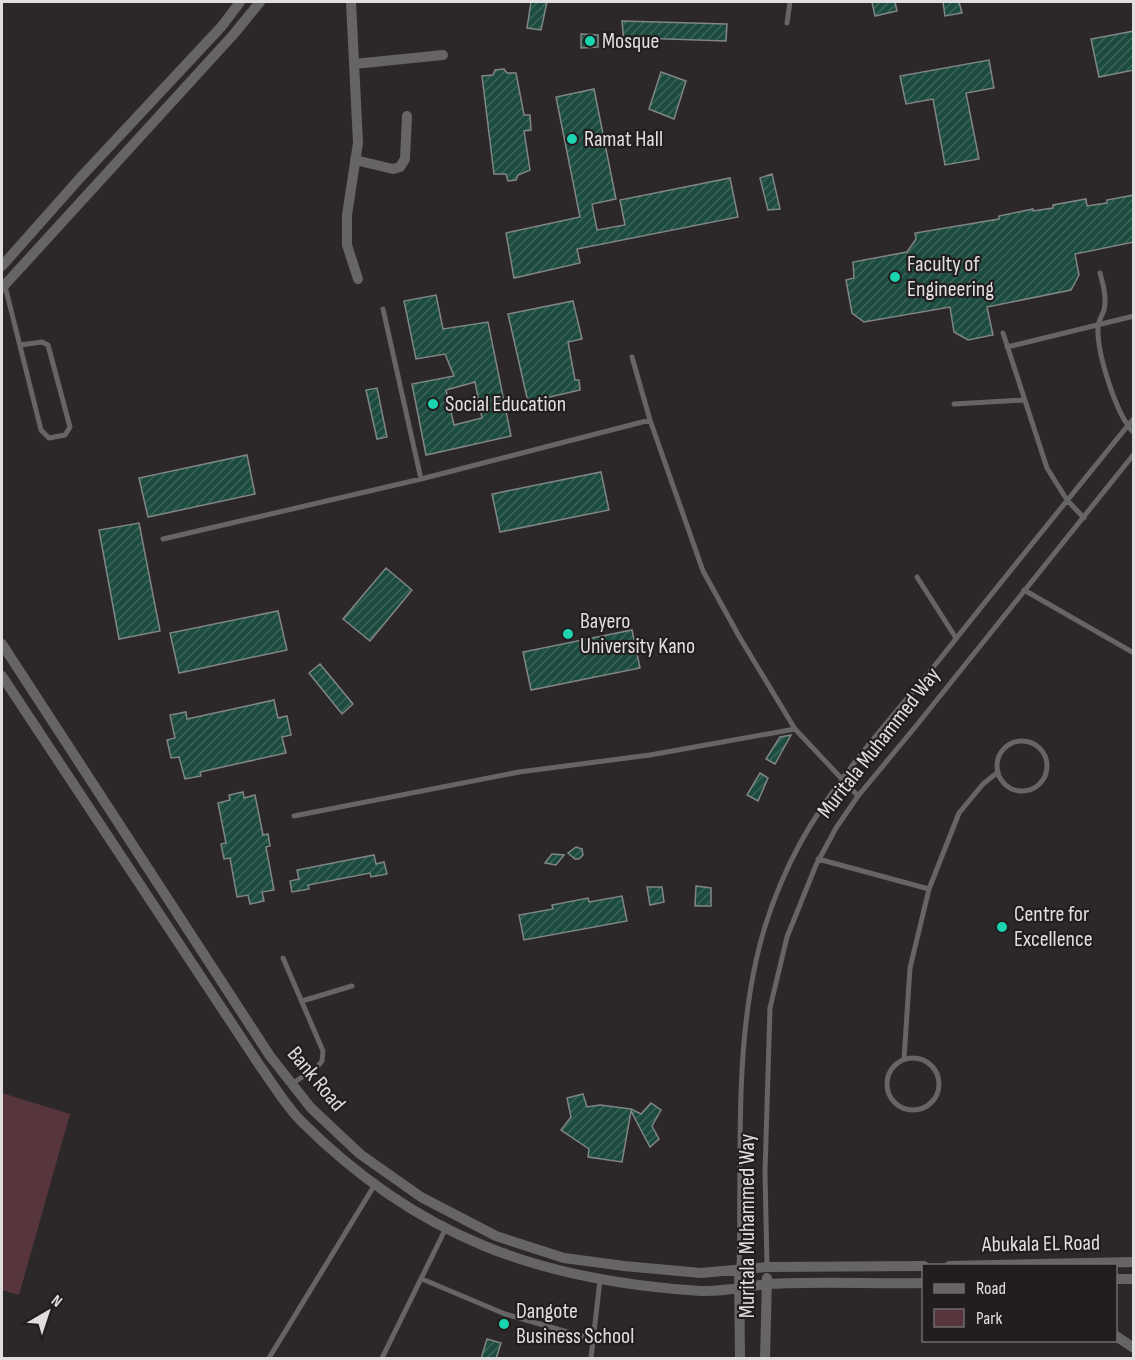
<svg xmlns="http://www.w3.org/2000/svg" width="1135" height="1360" font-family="'Sofia Sans Condensed',sans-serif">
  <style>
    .green { fill: #57353d }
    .building { fill: url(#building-hatch); stroke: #818684; stroke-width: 1.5; fill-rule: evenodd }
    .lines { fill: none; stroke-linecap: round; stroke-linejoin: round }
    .lane { stroke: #666464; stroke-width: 5 }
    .street { stroke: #666464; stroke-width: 10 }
    .poi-dot { fill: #1bd5b1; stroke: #221e1f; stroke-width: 2 }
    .labels { text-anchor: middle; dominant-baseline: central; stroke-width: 4.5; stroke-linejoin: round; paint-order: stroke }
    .poi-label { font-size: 22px; fill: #e0dede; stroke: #221e1f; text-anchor: start }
    .street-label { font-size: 22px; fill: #e0dede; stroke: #221e1f }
  </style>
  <defs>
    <pattern id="building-hatch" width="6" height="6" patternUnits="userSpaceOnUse" patternTransform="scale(1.5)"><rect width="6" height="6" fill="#1c4b40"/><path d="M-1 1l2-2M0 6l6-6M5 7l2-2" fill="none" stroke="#3d645b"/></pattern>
  </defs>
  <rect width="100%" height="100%" fill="#2c2829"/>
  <path class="green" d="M2 1093 70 1114 19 1295 2 1290Z"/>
  <path class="building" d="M531 2H547L541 30 527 28Z
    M872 2H895L897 11 875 16Z
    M943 2H959L962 13 945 16Z
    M622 21 727 24 726 41 639 38 638 45 624 44Z
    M1134 31V70L1099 77 1091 39Z
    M581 34 598 35V47L581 48Z
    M989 60 994 88 966 93 979 159 945 165 933 99 906 104 900 76Z
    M504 69 507 73H516L524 115H530L531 130 524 131 530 170 518 175 516 180 508 181 506 174H494L482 76 493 75 495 70Z
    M661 72 686 81 674 119 649 109Z
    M594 89 616 199 592 204 597 230 625 225 620 200 730 178 738 217 577 249 580 263 514 278 506 233 580 217 556 97Z
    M772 174 780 209 768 210 760 178Z
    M1134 195V242L1075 254 1079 275 1071 290 987 307 993 335 968 340 954 332 950 307 864 322 852 313 846 280 854 278 853 262 907 252 916 239 915 233 999 219V216L1033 209V211L1053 208V205L1086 199 1087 206 1107 203V200Z
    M436 295 443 329 488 322 511 436 426 455 412 384 454 376 445 354 416 359 404 301ZM475 382 482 418 454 425 446 390Z
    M573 301 582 339 568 342 575 380H579L580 390 528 402 508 314Z
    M377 388 387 437 377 439 366 390Z
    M247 455 255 494 148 517 139 478Z
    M601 472 609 510 500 532 492 494Z
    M139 523 160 631 119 639 99 530Z
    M386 568 412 590 370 641 343 619Z
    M278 611 287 650 179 673 170 633Z
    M632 630 640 668 531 690 523 652Z
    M320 664 353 704 342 714 309 673Z
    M274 700 278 718 287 716 291 735 282 737 286 753 200 772 201 776 185 779 179 757 171 758 167 740 175 738 170 715 186 712 187 719Z
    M791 735 775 764 766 759 780 737Z
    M760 773 768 778 758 801 747 795Z
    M243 792 244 798 255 795 263 835 268 834 270 846 266 847 274 890 262 892 264 901 250 904 248 895 237 897 230 858 224 859 221 844 226 843 218 803 230 800 229 795Z
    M576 847 582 849 583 855 579 859H575L568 853Z
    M552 854 564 855 556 865 545 863Z
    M374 855 376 864 384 862 387 874 371 877 370 873 308 885 309 889 292 892 290 881 299 879 297 870Z
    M696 886 711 888V906H695Z
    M647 887H662L664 902 650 905Z
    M622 896 627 921 524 940 519 915 553 909 552 905 588 898 589 902Z
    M583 1094 587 1107 600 1105 631 1109 641 1114 651 1103 661 1110 652 1126 659 1139 650 1147 631 1111 622 1162 588 1157 589 1149 561 1130 571 1117 567 1098Z
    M487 1339 501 1343 496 1359H481Z"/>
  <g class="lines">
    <path class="lane" d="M787 23 790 2
      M1100 273C1103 284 1107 298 1104 310 1102 316 1098 321 1098 328 1097 353 1116 415 1134 433
      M5 286 41 430 49 438 65 435 70 427 48 345 42 342 20 345
      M383 309 421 479
      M1003 333 1047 468 1067 500 1084 518
      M1007 347 1134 316
      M632 357 650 420 703 571 740 638 795 729 858 796
      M954 404 1024 400
      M163 539 421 479 650 420
      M917 577 956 638
      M1024 590 1134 653
      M997 766a25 25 0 1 1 50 0a25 25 0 1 1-50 0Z
      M294 816 519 772 650 755 795 729
      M818 859 929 889
      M283 958 323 1051 322 1061 318 1066 292 1084
      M302 1001 352 986
      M887 1084a26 26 0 1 1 52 0a26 26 0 1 1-52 0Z
      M904 1059 910 968 929 889 959 813 983 784 998 772
      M767 1267 765 1172 770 1008 787 937 816 865 836 828 858 796 916 726 1134 454
      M739 1269C742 1169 734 1060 756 961 767 909 791 853 821 809 856 756 900 708 940 659 1004 578 1069 498 1134 418
      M422 1279 505 1314 592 1339
      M269 1358 374 1186
      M382 1358 445 1230
      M591 1358 600 1280"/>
    <path class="street" d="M351 2 358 143 347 215V245L358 279
      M354 64 443 55
      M355 160 393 169 400 167 405 159 407 116
      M2 266 80 178 222 26 240 2
      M2 288 233 35 260 2
      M2 644 270 1056 311 1108 360 1154 421 1197 496 1236 564 1258 624 1266 701 1273 767 1267 924 1266
      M2 676 260 1066C273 1084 285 1105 301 1121 417 1237 539 1281 701 1291 724 1292 746 1286 769 1284 820 1281 872 1284 924 1283
      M949 1266 1134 1262
      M739 1269 740 1358
      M1116 1279H1134
      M1116 1336 1134 1348
      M765 1358 767 1278"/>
  </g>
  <g class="poi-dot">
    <circle cx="590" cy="41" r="6"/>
    <circle cx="572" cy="139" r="6"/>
    <circle cx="895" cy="277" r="6"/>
    <circle cx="433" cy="404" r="6"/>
    <circle cx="568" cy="634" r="6"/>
    <circle cx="1002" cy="927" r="6"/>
    <circle cx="504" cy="1324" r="6"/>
  </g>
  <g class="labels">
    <g class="poi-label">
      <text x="602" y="41">Mosque</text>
      <text x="584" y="139">Ramat Hall</text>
      <text x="907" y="264">Faculty of<tspan x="907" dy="25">Engineering</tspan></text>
      <text x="445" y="404">Social Education</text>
      <text x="580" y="621">Bayero<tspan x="580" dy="25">University Kano</tspan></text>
      <text x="1014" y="914">Centre for<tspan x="1014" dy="25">Excellence</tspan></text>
      <text x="516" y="1311">Dangote<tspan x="516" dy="25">Business School</tspan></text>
    </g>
    <g class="street-label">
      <text transform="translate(879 743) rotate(-52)">Muritala Muhammed Way</text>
      <text transform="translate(316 1079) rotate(50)">Bank Road</text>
      <text transform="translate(747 1226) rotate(-90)">Muritala Muhammed Way</text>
      <text transform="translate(1041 1244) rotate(-1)">Abukala EL Road</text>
    </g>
  </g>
  <rect width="1135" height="1360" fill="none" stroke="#e0dede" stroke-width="6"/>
  <rect x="922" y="1264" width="195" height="78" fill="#221e1f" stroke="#6e6b6b" stroke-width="1.5"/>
  <rect x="934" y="1284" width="30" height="9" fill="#666464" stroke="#6e6b6b" stroke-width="1.5"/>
  <text x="976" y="1294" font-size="18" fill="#e0dede">Road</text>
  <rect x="934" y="1309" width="30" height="18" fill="#57353d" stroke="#6e6b6b" stroke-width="1.5"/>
  <text x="976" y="1324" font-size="18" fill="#e0dede">Park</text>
  <g transform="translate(48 1312) rotate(39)" stroke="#221e1f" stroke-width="4.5" paint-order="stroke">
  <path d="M0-4.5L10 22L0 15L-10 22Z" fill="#e0dede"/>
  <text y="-9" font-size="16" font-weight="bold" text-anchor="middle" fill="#e0dede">N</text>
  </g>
</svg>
